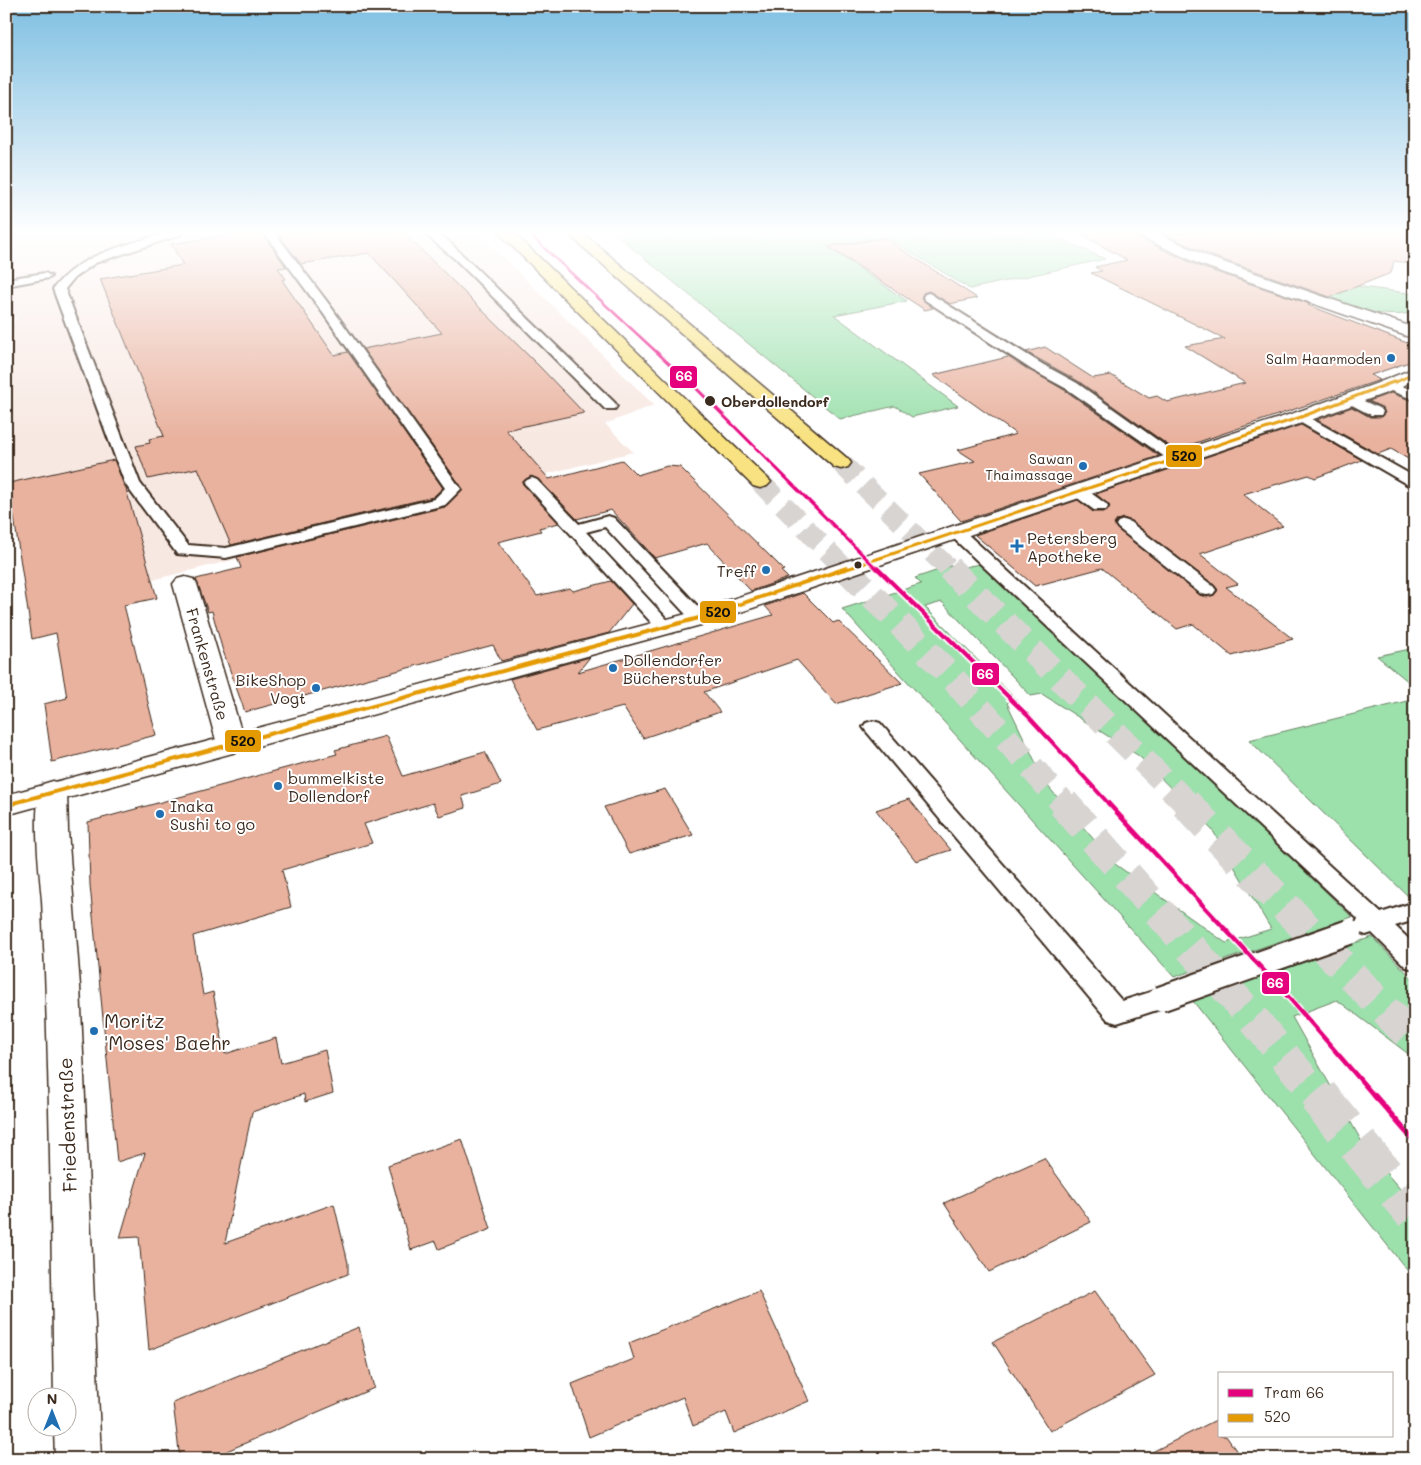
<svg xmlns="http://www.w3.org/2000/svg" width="1421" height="1465" font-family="Mali,sans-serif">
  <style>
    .built { fill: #f8e8e2 }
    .green { fill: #9ce0ac; stroke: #6c8565; fill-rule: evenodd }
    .building { fill: #e9b29f; stroke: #3b2a1e; fill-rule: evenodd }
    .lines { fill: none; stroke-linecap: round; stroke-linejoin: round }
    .highway-tunnel-far3 { stroke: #d8d4d2; stroke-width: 21; stroke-dasharray: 21 11; stroke-linecap: butt }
    .highway-tunnel-far2 { stroke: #d8d4d2; stroke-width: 26; stroke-dasharray: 26 13; stroke-linecap: butt }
    .highway-tunnel-far1 { stroke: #d8d4d2; stroke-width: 32; stroke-dasharray: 32 16; stroke-linecap: butt }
    .highway-tunnel { stroke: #d8d4d2; stroke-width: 41; stroke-dasharray: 41 21; stroke-linecap: butt }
    .lane-casing { stroke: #3b2a1e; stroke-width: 4 }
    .street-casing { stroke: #3b2a1e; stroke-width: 3 }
    .secondary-casing { stroke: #3b2a1e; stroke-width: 3 }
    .highway-casing { stroke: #3b2a1e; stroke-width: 3 }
    .lane { fill: #fff; fill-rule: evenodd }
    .street { fill: #fff; fill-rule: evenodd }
    .secondary { fill: #fff; fill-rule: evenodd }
    .highway { fill: #f8e281; fill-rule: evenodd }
    .lane-bridge-casing { stroke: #3b2a1e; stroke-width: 28; stroke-linecap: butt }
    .lane-bridge { stroke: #fff; stroke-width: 24 }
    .bus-1-far3-casing { stroke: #fff; stroke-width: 5 }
    .bus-1-far2-casing { stroke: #fff; stroke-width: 6 }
    .bus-1-far1-casing { stroke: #fff; stroke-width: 8 }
    .bus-1-casing { stroke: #fff; stroke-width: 8 }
    .bus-1-far3 { stroke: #e49a03; stroke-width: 2.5 }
    .bus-1-far2 { stroke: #e49a03; stroke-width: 3 }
    .bus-1-far1 { stroke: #e49a03; stroke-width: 4 }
    .bus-1 { stroke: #e49a03; stroke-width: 4.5 }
    .tram-1-far4-casing { stroke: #fff; stroke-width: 5 }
    .tram-1-far3-casing { stroke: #fff; stroke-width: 6 }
    .tram-1-far2-casing { stroke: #fff; stroke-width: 8 }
    .tram-1-far1-casing { stroke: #fff; stroke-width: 8 }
    .tram-1-casing { stroke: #fff; stroke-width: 9 }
    .tram-1-far4 { stroke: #e5007d; stroke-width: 2.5 }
    .tram-1-far3 { stroke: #e5007d; stroke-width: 3 }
    .tram-1-far2 { stroke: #e5007d; stroke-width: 4 }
    .tram-1-far1 { stroke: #e5007d; stroke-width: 4.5 }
    .tram-1 { stroke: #e5007d; stroke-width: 5.5 }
    .poi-dot { fill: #1f6fb2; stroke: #fff; stroke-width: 2 }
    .stop-dot { fill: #3b2a1e; stroke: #fff; stroke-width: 2 }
    .labels { text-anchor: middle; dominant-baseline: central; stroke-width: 4; stroke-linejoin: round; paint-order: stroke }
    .far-poi-label { font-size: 14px; fill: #3b2a1e; stroke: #fff; text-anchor: end }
    .far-stop-label { font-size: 14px; font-weight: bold; fill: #3b2a1e; stroke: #fff; text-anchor: start }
    .poi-label { font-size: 16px; fill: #3b2a1e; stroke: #fff; text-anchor: start }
    .street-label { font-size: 16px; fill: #3b2a1e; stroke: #fff }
    .near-poi-label { font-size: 19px; fill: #3b2a1e; stroke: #fff; text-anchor: start }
    .near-street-label { font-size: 19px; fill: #3b2a1e; stroke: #fff }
    .line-badge { stroke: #fff; stroke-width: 2 }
    .badge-label { font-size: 14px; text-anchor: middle; font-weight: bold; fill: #fff }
    .pale-badge-label { font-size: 14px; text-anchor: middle; font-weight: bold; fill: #111 }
  </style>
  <rect width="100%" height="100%" fill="#fff"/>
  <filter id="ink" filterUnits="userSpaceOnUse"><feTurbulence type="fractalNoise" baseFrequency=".02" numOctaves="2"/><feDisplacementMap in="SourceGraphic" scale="10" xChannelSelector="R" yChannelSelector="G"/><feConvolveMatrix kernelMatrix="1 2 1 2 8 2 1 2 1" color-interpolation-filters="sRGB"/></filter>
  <g filter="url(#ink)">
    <path class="built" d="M6 233H478L654 405 605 424 633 452 519 481 525 488 152 580 133 515 17 538 14 516 6 517V331L20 314 6 327Z"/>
    <path class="green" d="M614 233H1048L1105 259 970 289 886 237 826 246 907 301 834 315 958 406 912 417 895 406 840 419Z
      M1336 279 1361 287 1415 294V312C1383 320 1357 308 1328 298L1334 296Z
      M959 563 964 567 985 563 1352 917 1174 977 842 609 921 584 915 578ZM942 602 1031 696 1042 694 1139 756 1213 831 1271 929 1226 943 1115 864 1046 784 1007 703 1017 700 925 607Z
      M1415 648V687L1377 656Z
      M1415 699V903L1249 740Z
      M1372 937 1415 981V1059L1337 1000 1292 1017 1367 1151 1415 1206V1280L1192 1000Z"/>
    <path class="building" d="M241 233H262L286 267 278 268 286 279 282 280 334 355 348 352 443 488 433 497 231 545 198 468 148 479 136 446 150 443 149 439 164 436 100 279 183 265 171 244Z
      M277 233H404L540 367 584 413 506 430 549 479 622 460 637 475 667 466 680 467 784 570 781 571 788 578 751 591 707 543 655 558 611 510 577 519 538 479 531 476 526 479 523 484 559 523 539 528 541 531 498 542 537 596 570 588 573 591 611 581 632 604 609 633 501 661 493 645 245 712 222 648 212 611 208 612 196 579 241 568 237 557 445 507 463 489 363 349 442 333 369 253 301 264Z
      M1079 233H1136L1139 238 1198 266 1310 304 1308 305 1415 346V360L1371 375 1380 380 1374 382 1175 450 1078 381 1026 352 1045 347 1093 378 1111 375 1149 398 1157 396 1167 402 1245 383 1185 346 1225 339 1091 273 1102 271 1095 267 1127 260Z
      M1161 233H1415V264L1394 261 1391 273 1330 297 1212 256Z
      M884 238 977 298 950 304 929 291 923 293 921 298 933 308 925 310 829 247Z
      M1008 357 1066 391 1159 456 961 521 919 474 975 461 958 450 1016 434 933 375Z
      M1391 393 1415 402V463L1391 449 1378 454 1317 420 1352 407 1370 417H1381L1385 413 1383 408 1369 401Z
      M1301 425 1362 460 1315 478 1309 475 1243 494 1283 526 1200 554 1238 584 1226 587 1293 639 1232 656 1193 624 1177 629 1102 568 1035 586 975 535 1078 500 1093 512H1106L1110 506 1096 494ZM1123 518 1131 521 1214 585 1218 590 1214 595 1207 597 1200 595 1117 529 1114 524 1117 520Z
      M114 460 126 489 157 598 124 605 156 735 52 762 44 704 67 698 56 633 32 639 9 483Z
      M803 593 833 623 838 621 902 683 836 704 797 660 704 692 720 712 643 738 623 707 537 730 510 679 590 657 578 672 715 632 773 615 765 606Z
      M386 736 403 776 485 752 501 784 462 796 466 808 439 816 433 803 364 824 372 843 282 870 291 907 193 936 203 995 213 992 225 1054 276 1038 281 1063 325 1050 333 1093 305 1102 304 1094 252 1112 225 1243 334 1204 348 1263V1274L149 1350 139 1237 120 1238 145 1153 117 1162 90 885 88 822 337 754 335 750Z
      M665 789 693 835 629 854 604 807Z
      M909 799 951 850 916 861 876 810Z
      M462 1139 491 1229 439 1249 436 1241 411 1250 388 1165Z
      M1044 1158 1091 1222 989 1272 944 1203Z
      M759 1291 809 1401 734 1433 726 1412 693 1426 683 1397 589 1437 572 1384 634 1359 629 1343Z
      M1095 1291 1155 1375 1050 1431 993 1342Z
      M359 1327 374 1388 208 1459H180L173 1403Z
      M1216 1420 1220 1427V1436H1226L1242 1459H1138Z"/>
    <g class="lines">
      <path class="highway-tunnel-far3" d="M841 463 950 570
        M760 482 846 570"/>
      <path class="highway-tunnel-far2" d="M845 568 948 673 1064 804
        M949 568 1187 804"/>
      <path class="highway-tunnel-far1" d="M1063 803 1250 1015 1319 1098
        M1185 803 1415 1041"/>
      <path class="highway-tunnel" d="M1318 1096 1415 1213"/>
      <defs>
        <path id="lane" d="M165 233H181L180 235 95 263 74 278 65 289 140 483 188 545 226 548 434 499 445 488 323 313 264 233H275L331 307 461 489 445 505 226 558 177 554 125 484 53 289C79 253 126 246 165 233Z
          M424 233H435L446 239 615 403 617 406 615 409H605L455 259Z
          M45 273 51 276 49 278 6 286V279Z
          M929 293 1042 364 1077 383 1184 459 1182 462H1172L1067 389 1032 370 925 300 923 297 925 294Z
          M1388 381 1415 391V400L1383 388 1381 385 1383 382Z
          M1351 395 1381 409 1383 412 1381 415H1371L1346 402 1344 399Z
          M1301 413 1415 477V489L1296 420 1294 417 1296 414Z
          M532 478 537 480 579 524 608 516 614 518 705 614 708 618 705 622 699 623 693 622 605 527 586 532 674 627 671 631 665 632 659 631 527 486 524 483 527 480Z
          M1078 486 1084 488 1106 504 1108 507 1106 510H1094L1072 494 1070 491 1072 488Z
          M1124 520 1130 522 1213 586 1216 590 1213 594 1207 595 1201 594 1118 528 1116 525 1118 522Z
          M957 528 963 530 1381 913 1415 902V920L1395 926 1415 945V969L1406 967 1372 933 1366 935 1358 932 1354 926 1358 919 951 536 949 533 951 530Z
          M873 721 880 723 1122 1001 1160 989 1169 992 1172 999 1169 1006 1117 1023 1108 1020 866 731 863 727 866 723Z"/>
        <path id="street" d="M185 577 193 579 197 584 245 744 241 750 231 753 221 750 217 744 173 584 177 579Z
          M53 781 63 784 67 791 68 831 80 986 101 1459H55L54 1428H68V1398H54C51 1232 50 1066 42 900 40 876 31 803 43 784Z"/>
        <path id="secondary" d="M1138 233H1157L1211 258 1415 328V339L1199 264 1140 236Z
          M1415 368V380L1389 392 1308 421 708 623 6 815V795L690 613 1294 413 1375 384Z"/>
        <path id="highway" d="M499 233H514L767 478 771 482 767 486 760 488 753 486Z
          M567 233H583L848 459 851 463 848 467 841 469 834 467Z"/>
      </defs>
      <use href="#lane" class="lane-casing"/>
      <use href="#street" class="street-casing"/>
      <use href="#secondary" class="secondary-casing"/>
      <use href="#highway" class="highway-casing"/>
      <use href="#lane" class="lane"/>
      <use href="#street" class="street"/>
      <use href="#secondary" class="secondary"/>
      <use href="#highway" class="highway"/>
      <defs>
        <path id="lane-bridge" d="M1160 999 1349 932"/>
      </defs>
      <use href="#lane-bridge" class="lane-bridge-casing"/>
      <use href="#lane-bridge" class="lane-bridge"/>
      <defs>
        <path id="bus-1-far3" d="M1394 383 1415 373"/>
        <path id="bus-1-far2" d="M844 570 1301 417 1396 381"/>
        <path id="bus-1-far1" d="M10 804 699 618 847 568"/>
        <path id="bus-1" d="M6 805 14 803"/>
      </defs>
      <use href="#bus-1-far3" class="bus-1-far3-casing"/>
      <use href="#bus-1-far2" class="bus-1-far2-casing"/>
      <use href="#bus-1-far1" class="bus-1-far1-casing"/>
      <use href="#bus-1" class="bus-1-casing"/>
      <use href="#bus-1-far3" class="bus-1-far3"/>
      <use href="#bus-1-far2" class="bus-1-far2"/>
      <use href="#bus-1-far1" class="bus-1-far1"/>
      <use href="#bus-1" class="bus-1"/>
      <defs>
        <path id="tram-1-far4" d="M528 233 690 383"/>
        <path id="tram-1-far3" d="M689 381 878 570"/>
        <path id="tram-1-far2" d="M877 568 1028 716 1109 804"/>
        <path id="tram-1-far1" d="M1108 803 1292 1001 1376 1098"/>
        <path id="tram-1" d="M1375 1096 1415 1142"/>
      </defs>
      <use href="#tram-1-far4" class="tram-1-far4-casing"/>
      <use href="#tram-1-far3" class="tram-1-far3-casing"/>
      <use href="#tram-1-far2" class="tram-1-far2-casing"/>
      <use href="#tram-1-far1" class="tram-1-far1-casing"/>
      <use href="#tram-1" class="tram-1-casing"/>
      <use href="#tram-1-far4" class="tram-1-far4"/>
      <use href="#tram-1-far3" class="tram-1-far3"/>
      <use href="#tram-1-far2" class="tram-1-far2"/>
      <use href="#tram-1-far1" class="tram-1-far1"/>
      <use href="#tram-1" class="tram-1"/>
    </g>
  </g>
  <linearGradient id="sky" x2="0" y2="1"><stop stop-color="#7ebfe2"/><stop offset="0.53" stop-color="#fff"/><stop offset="1" stop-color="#fff" stop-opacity="0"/></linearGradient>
  <rect width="1421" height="438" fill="url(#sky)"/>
  <g class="poi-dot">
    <circle cx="1391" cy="358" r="5"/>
    <circle cx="1083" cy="466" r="5"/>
    <path d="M1014.5 538.5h5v5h5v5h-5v5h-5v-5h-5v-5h5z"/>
    <circle cx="766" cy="570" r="5"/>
    <circle cx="613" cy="668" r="5"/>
    <circle cx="316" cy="688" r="5"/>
    <circle cx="278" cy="786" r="5"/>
    <circle cx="160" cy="814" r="5"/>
    <circle cx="94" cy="1031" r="5"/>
  </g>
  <g class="stop-dot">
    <circle cx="710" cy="401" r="6"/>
    <circle cx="858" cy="565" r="4.5"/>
  </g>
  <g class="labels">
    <g class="far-poi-label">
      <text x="1381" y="358">Salm Haarmoden</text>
      <text x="1073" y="458">Sawan<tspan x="1073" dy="16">Thaimassage</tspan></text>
    </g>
    <g class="far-stop-label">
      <text x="721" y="401">Oberdollendorf</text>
    </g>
    <g class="poi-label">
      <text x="1027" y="537">Petersberg<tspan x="1027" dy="18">Apotheke</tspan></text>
      <text x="756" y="570" text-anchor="end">Treff</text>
      <text x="623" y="659">Dollendorfer<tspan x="623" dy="18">Bücherstube</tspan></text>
      <text x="306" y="679" text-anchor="end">BikeShop<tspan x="306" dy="18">Vogt</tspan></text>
      <text x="288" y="777">bummelkiste<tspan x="288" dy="18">Dollendorf</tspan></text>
      <text x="170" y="805">Inaka<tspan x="170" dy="18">Sushi to go</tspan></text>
    </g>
    <g class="street-label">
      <text transform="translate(208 664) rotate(74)">Frankenstraße</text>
    </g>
    <g class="near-poi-label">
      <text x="104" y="1020">Moritz<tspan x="104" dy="22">'Moses' Baehr</tspan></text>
    </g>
    <g class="near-street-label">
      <text transform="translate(67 1125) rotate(-92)">Friedenstraße</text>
    </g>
  </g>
  <g class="line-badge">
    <rect x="669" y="365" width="29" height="24" rx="5" fill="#e5007d"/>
    <rect x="1165" y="444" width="38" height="24" rx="5" fill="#e49a03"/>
    <rect x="699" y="600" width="38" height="24" rx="5" fill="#e49a03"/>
    <rect x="971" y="662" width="29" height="24" rx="5" fill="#e5007d"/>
    <rect x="224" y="729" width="38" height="24" rx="5" fill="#e49a03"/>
    <rect x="1261" y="971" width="29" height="24" rx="5" fill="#e5007d"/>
  </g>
  <g class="badge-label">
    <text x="684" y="381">66</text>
    <text x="985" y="679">66</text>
    <text x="1275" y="988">66</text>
  </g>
  <g class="pale-badge-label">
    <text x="1184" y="461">520</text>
    <text x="718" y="617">520</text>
    <text x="243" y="746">520</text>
  </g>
  <rect width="1421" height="1465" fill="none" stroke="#fff" stroke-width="25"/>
  <rect x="12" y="12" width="1396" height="1440" fill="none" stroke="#3b2a1e" stroke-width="2" filter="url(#ink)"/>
  <rect x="1218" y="1372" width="175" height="65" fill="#ffffff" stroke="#b1aaa5"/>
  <rect x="1228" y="1389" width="25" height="8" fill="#e5007d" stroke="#b1aaa5"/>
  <text x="1264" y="1398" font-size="15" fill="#3b2a1e">Tram 66</text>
  <rect x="1228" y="1414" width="25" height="8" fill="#e49a03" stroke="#b1aaa5"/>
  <text x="1264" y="1422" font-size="15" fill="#3b2a1e">520</text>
  <g transform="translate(52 1412)"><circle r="24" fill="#ffffff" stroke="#b1aaa5"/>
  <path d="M0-4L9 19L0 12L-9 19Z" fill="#1f6fb2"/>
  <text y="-8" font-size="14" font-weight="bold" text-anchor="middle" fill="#3b2a1e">N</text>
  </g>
</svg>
